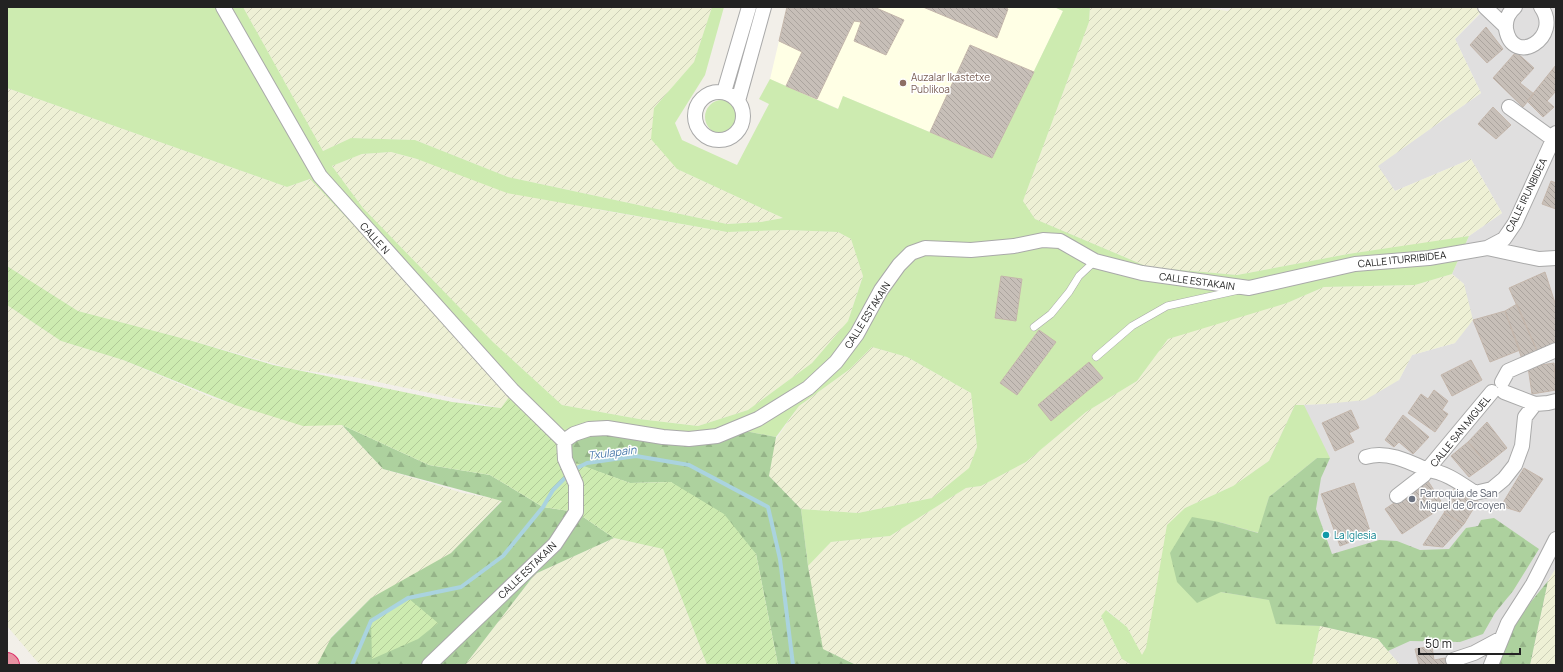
<svg xmlns="http://www.w3.org/2000/svg" width="1563" height="672" font-family="Manrope,sans-serif">
  <style>
    .residential { fill: #e0dfdf }
    .education { fill: #ffffe5 }
    .farmland { fill: url(#farmland-furrows) }
    .grass { fill: #cdebb0; fill-rule: evenodd }
    .forest { fill: url(#forest-firs) }
    .garden { fill: url(#garden-furrows) }
    .lines { fill: none; stroke-linecap: round; stroke-linejoin: round }
    .stream { stroke: #aad3df; stroke-width: 4 }
    .building { fill: url(#building-back-hatch); stroke: #c4b6ab }
    .service-casing { stroke: #a9a9a9; stroke-width: 8 }
    .minor-casing { stroke: #a9a9a9; stroke-width: 16 }
    .motorway-casing { stroke: #dc2a67; stroke-width: 24 }
    .service { stroke: #fff; stroke-width: 7 }
    .minor { stroke: #fff; stroke-width: 14 }
    .motorway { stroke: #e892a2; stroke-width: 22 }
    .education-dot { fill: #8d6e63; stroke: #fff; stroke-width: 1.5 }
    .worship-dot { fill: #6b7280; stroke: #fff; stroke-width: 1.5 }
    .culture-dot { fill: #0f9aa8; stroke: #fff; stroke-width: 1.5 }
    .labels { text-anchor: middle; dominant-baseline: central; stroke-width: 3; stroke-linejoin: round; paint-order: stroke }
    .education-label { font-size: 10px; fill: #785e54; stroke: #fff; text-anchor: start }
    .street-label { font-size: 10px; fill: #222; stroke: #fff }
    .worship-label { font-size: 10px; fill: #5b616d; stroke: #fff; text-anchor: start }
    .culture-label { font-size: 10px; fill: #0d838f; stroke: #fff; text-anchor: start }
    .water-label { font-size: 11px; font-style: italic; fill: #4a7aab; stroke: #fff }
  </style>
  <defs>
    <pattern id="farmland-furrows" width="10" height="10" patternUnits="userSpaceOnUse"><rect width="10" height="10" fill="#eef0d5"/><path d="M-1 1l2-2M0 10L10 0M9 11l2-2" fill="none" stroke="#ccceb7"/></pattern>
    <pattern id="forest-firs" width="22" height="20" patternUnits="userSpaceOnUse"><rect width="22" height="20" fill="#add19e"/><path d="M5 1l3.5 6h-7zM16 11l3.5 6h-7z" fill="#95b388"/></pattern>
    <pattern id="garden-furrows" width="10" height="10" patternUnits="userSpaceOnUse"><rect width="10" height="10" fill="#cdebb0"/><path d="M-1 1l2-2M0 10L10 0M9 11l2-2" fill="none" stroke="#b0c997"/></pattern>
    <pattern id="building-back-hatch" width="6" height="6" patternUnits="userSpaceOnUse"><rect width="6" height="6" fill="#c7bfb8"/><path d="M-1 5l2 2M0 0l6 6M5-1l2 2" fill="none" stroke="#aba49e"/></pattern>
  </defs>
  <rect width="100%" height="100%" fill="#f2efe9"/>
  <path class="residential" d="M1476 7H1556V568L1548 581 1530 665H1400L1378 639 1320 626 1312 665H1132L1295 405 1325 404 1399 380 1412 355 1455 343 1464 284 1452 274 1469 236 1502 213 1471 159 1395 191 1377 166 1481 93 1455 39 1480 14Z"/>
  <path class="education" d="M787 7H1054L1063 11 992 158 843 96 839 109 770 79Z"/>
  <path class="farmland" d="M243 7H712L694 62 654 108 677 169 783 218 761 222 727 224 508 177 415 140 351 138 323 151Z
    M1090 7H1199L1228 11 1232 7H1476L1480 13 1455 39 1481 93 1378 166 1395 191 1471 159 1502 213 1469 236 1428 243 1348 254 1237 275 1148 267 1035 219 1023 201 1089 22Z
    M7 88 287 187 317 177 512 393 501 408 354 377 292 369 189 340 78 311 7 266Z
    M391 152 600 210 727 232 787 230 838 232 851 239 863 275 848 321 812 363 748 410 698 426 639 419 562 405 493 342 363 208 332 166 362 154Z
    M1452 274 1464 284 1473 320 1455 343 1412 355 1399 380 1365 400 1325 404 1295 405 1269 461 1233 486 1185 508 1146 648 1142 656 1127 627 1107 610 1101 616 1122 659 1132 665H856L823 649 815 620 808 566 831 542 890 536 966 488 981 486 1026 462 1086 412 1137 381 1168 339 1215 323 1287 303 1324 287 1415 285Z
    M7 305 61 341 123 360 213 398 303 425H342L383 469 463 493 502 500 451 553 428 571 371 598 331 637 325 665H40L7 626Z
    M872 347 907 357 971 393 977 447 969 468 932 498 858 513 801 509 769 476 772 445 799 406 850 369Z
    M614 538 663 549 707 665H465L535 574Z
    M1556 568V665H1530L1548 581Z
    M1320 626 1378 639 1400 665H1312Z"/>
  <path class="grass" d="M7 7H243L323 151 351 138 415 140 508 177 727 224 761 222 783 218 677 169 651 139 654 108 694 62 712 7H724L705 75 675 123 682 140 737 165 769 104 759 99 770 79 838 109 843 96 992 158 1063 11 1054 7H1090L1089 22 1023 201 1035 219 1148 267 1237 275 1348 254 1469 236 1452 274 1415 285 1324 287 1287 303 1168 339 1137 381 1086 412 1026 462 981 486 966 488 890 536 831 542 808 566 801 509 858 513 932 498 969 468 977 447 971 393 907 357 872 347 850 369 799 406 776 437 745 431 564 441 512 393 310 179 287 187 7 88ZM391 152 417 159 507 193 727 232 787 230 838 232 851 239 863 276 848 321 812 363 748 410 698 426 639 419 562 405 493 342 363 208 332 166 362 154Z
    M705 117a17 17 0 1 1 34 0a17 17 0 1 1-34 0Z
    M1295 405H1304L1330 458H1317L1269 497 1259 533 1219 522 1221 592 1270 600 1276 623 1320 626 1312 665H1132L1122 659 1101 616 1106 610 1127 627 1142 655 1146 648 1167 525 1185 508 1233 486 1269 461Z"/>
  <path class="forest" d="M342 425 429 465 490 475 543 507 576 512 614 538 535 574 465 665H317L331 638 371 598 451 553 502 501 383 469Z
    M607 428 717 436 745 431 776 437 769 476 801 509 808 566 823 649 856 665H778L756 554 671 482 630 483 571 462 564 441Z
    M1317 458H1330L1321 478 1316 509 1332 554 1379 540 1397 541 1420 550 1449 549 1466 528 1478 526 1481 520 1494 518 1539 549 1513 591 1495 613 1483 634 1460 642 1410 641 1388 651 1378 639 1320 626 1276 624 1269 600 1221 592 1197 603 1177 582 1170 553 1192 517 1219 522 1258 533 1269 497Z
    M1548 581 1530 665H1497L1520 615Z"/>
  <path class="garden" d="M7 266 78 311 189 340 273 365 452 402 501 408 512 393 564 441 565 459 630 483 671 482 724 514 756 554 778 665H707L663 549 614 538 576 512 543 507 490 475 429 465 342 425 303 426 235 405 123 360 61 341 7 305Z
    M408 598 438 623 418 639 372 659 371 621Z"/>
  <g class="lines">
    <path class="stream" d="M352 665 371 621 408 598 461 587 503 556 543 507 553 490 573 470 587 463 636 456 689 465 768 507 780 559 793 665"/>
  </g>
  <path class="building" d="M787 7H874L904 20 886 55 854 41 861 22 854 21 817 99 786 86 802 52 779 41Z
    M923 7H1004L1008 9 997 38Z
    M1486 27 1503 49 1487 63 1470 45Z
    M970 45 1034 72 992 158 930 132Z
    M1516 52 1534 68 1520 83 1534 94 1523 107 1493 78Z
    M1556 65V91L1547 101 1554 107 1543 117 1527 101Z
    M1493 107 1511 125 1496 139 1478 124Z
    M1551 181 1556 183V209L1542 204Z
    M1545 272 1556 306V347L1538 353 1509 288Z
    M1001 276 1022 279 1016 321 995 318Z
    M1517 304 1538 353 1522 359 1505 311Z
    M1505 311 1520 350 1490 362 1473 320Z
    M1039 330 1056 342 1017 395 1000 383Z
    M1471 360 1482 380 1452 396 1441 375Z
    M1089 362 1103 378 1051 421 1038 405Z
    M1554 363 1556 390 1532 394 1528 367Z
    M1434 390 1448 401 1442 410 1448 414 1435 432 1408 413 1421 394 1428 399Z
    M1351 410 1359 428 1349 433 1354 442 1335 451 1322 423Z
    M1403 415 1429 437 1413 454 1399 442 1394 447 1385 440Z
    M1487 422 1507 448 1487 464 1468 442Z
    M1468 442 1487 464 1469 477 1451 456Z
    M1524 468 1543 479 1520 512 1501 506Z
    M1428 481 1444 506 1402 534 1385 509Z
    M1354 483 1371 534 1340 546 1321 494Z
    M1455 487 1478 501 1464 524 1444 513Z
    M1444 513 1464 524 1443 547 1423 545Z
    M1432 646 1434 660 1445 658 1447 665H1419L1415 649Z"/>
  <g class="lines">
    <defs>
      <path id="service" d="M1034 327 1051 314 1069 292 1079 276 1095 261
        M1096 357 1132 326 1167 306 1239 290"/>
      <path id="minor" d="M223 7 320 176 512 390 564 441
        M1485 7 1506 27
        M1515 7C1509 12 1505 20 1506 29 1513 68 1563 37 1541 7
        M695 116a24 24 0 1 1 48 0a24 24 0 1 1-48 0Z
        M724 92 749 7
        M738 101 764 7
        M1509 107 1553 139
        M1487 248 1504 239 1515 223 1556 133
        M1502 382 1508 371 1556 350
        M1504 392 1535 404
        M1366 457C1386 450 1410 462 1427 470L1492 392
        M1397 496 1424 475 1427 470C1446 472 1460 483 1475 493L1492 489 1504 479 1515 465 1522 446 1525 417 1535 404 1548 403 1556 401
        M1453 660 1474 653 1502 638
        M429 665 555 544 576 512V484L565 459 564 441 574 434 589 429 607 428 663 437 689 439 717 436 758 419 808 388 836 362 857 334 881 290 899 265 911 253 925 248 971 250 1014 246 1043 240 1060 241 1095 261 1142 273 1249 288 1355 264 1429 258 1487 248 1539 259 1556 258
        M1491 665 1508 623 1533 584 1556 539"/>
      <path id="motorway" d="M7 664 8 665"/>
    </defs>
    <use href="#service" class="service-casing"/>
    <use href="#minor" class="minor-casing"/>
    <use href="#motorway" class="motorway-casing"/>
    <use href="#service" class="service"/>
    <use href="#minor" class="minor"/>
    <use href="#motorway" class="motorway"/>
  </g>
  <circle class="education-dot" cx="903" cy="83" r="4"/>
  <circle class="worship-dot" cx="1412" cy="499" r="4"/>
  <circle class="culture-dot" cx="1326" cy="535" r="4"/>
  <g class="labels">
    <g class="education-label">
      <text x="911" y="77">Auzalar Ikastetxe<tspan x="911" dy="12">Publikoa</tspan></text>
    </g>
    <g class="street-label">
      <text transform="translate(1526 195) rotate(-64)">CALLE IRUNBIDEA</text>
      <text transform="translate(375 238) rotate(48)">CALLE N</text>
      <text transform="translate(1402 259) rotate(-6)">CALLE ITURRIBIDEA</text>
      <text transform="translate(1197 281) rotate(8)">CALLE ESTAKAIN</text>
      <text transform="translate(867 315) rotate(-58)">CALLE ESTAKAIN</text>
      <text transform="translate(1460 431) rotate(-51)">CALLE SAN MIGUEL</text>
      <text transform="translate(527 570) rotate(-44)">CALLE ESTAKAIN</text>
    </g>
    <g class="worship-label">
      <text x="1420" y="493">Parroquia de San<tspan x="1420" dy="12">Miguel de Orcoyen</tspan></text>
    </g>
    <g class="culture-label">
      <text x="1334" y="535">La Iglesia</text>
    </g>
    <g class="water-label">
      <text transform="translate(612 452) rotate(-7)">Txulapain</text>
    </g>
  </g>
  <rect width="1563" height="672" fill="none" stroke="#222222" stroke-width="16"/>
  <path d="M1419 648v6h101v-6" fill="none" stroke="#222222" stroke-width="2"/>
  <text x="1425" y="648" font-size="12" fill="#222222" stroke="#ffffff" stroke-width="3" paint-order="stroke">50 m</text>
</svg>
